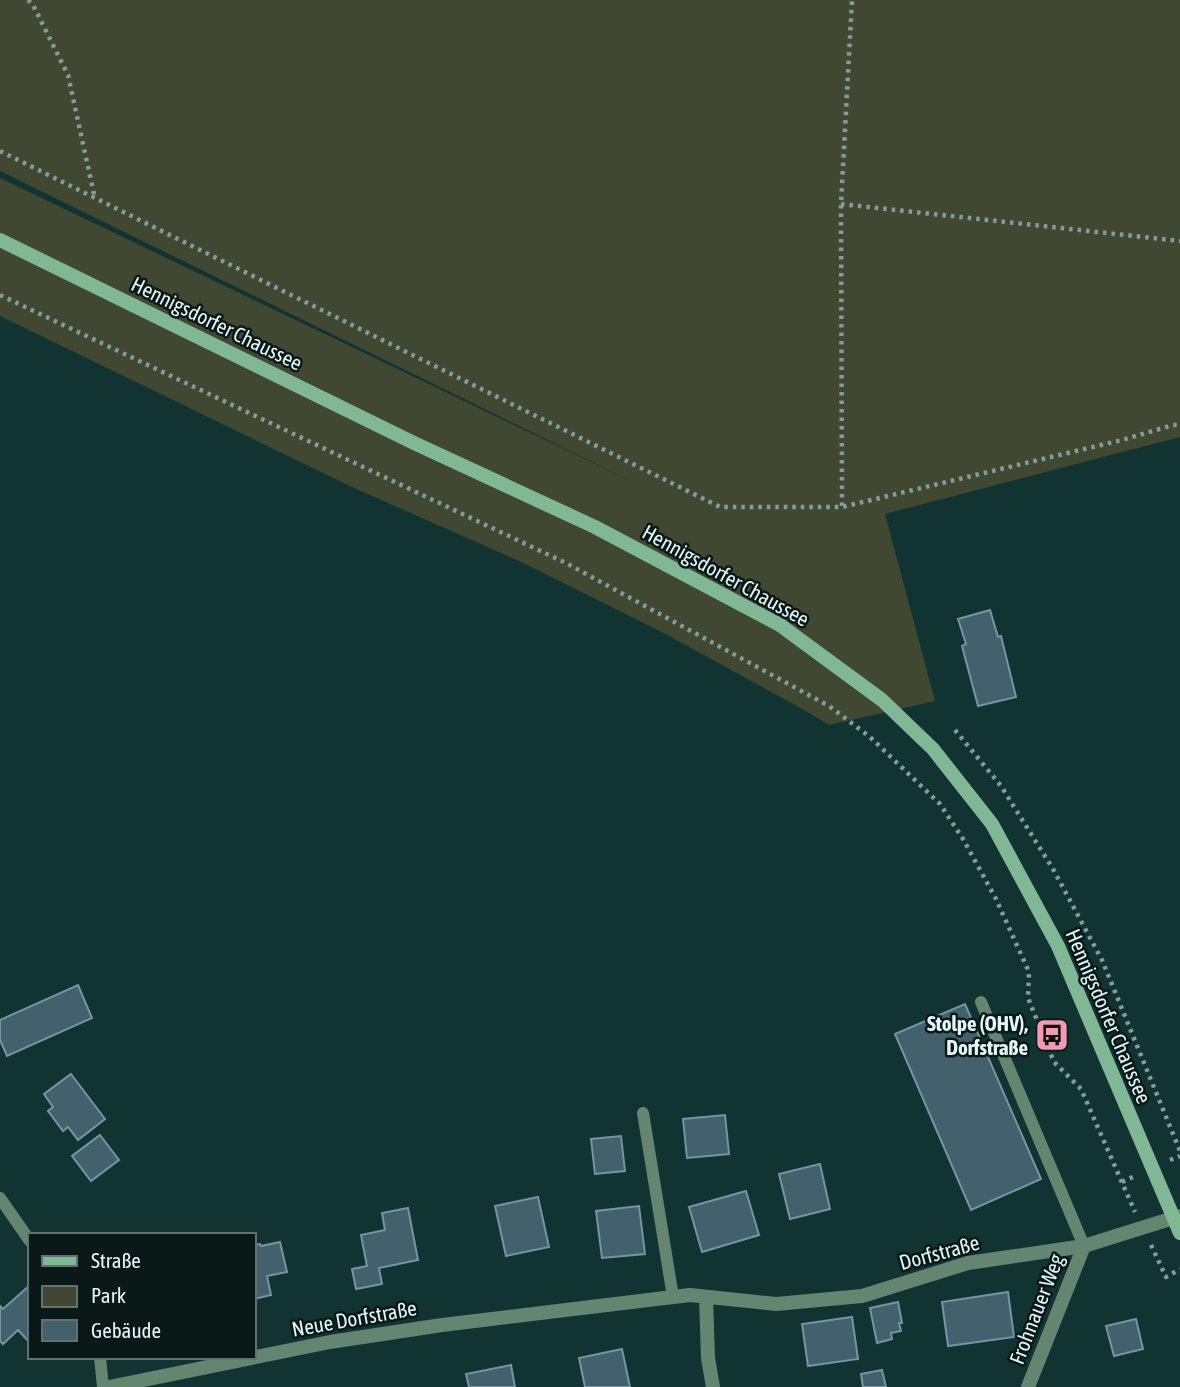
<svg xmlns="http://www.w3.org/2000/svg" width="1180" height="1387" font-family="'Asap Condensed',sans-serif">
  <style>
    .green { fill: #404831 }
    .building { fill: #43616d; stroke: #7595a2; stroke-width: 2 }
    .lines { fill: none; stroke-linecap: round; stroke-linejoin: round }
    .path { stroke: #839d9c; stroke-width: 4.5; stroke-dasharray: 3.5 5; stroke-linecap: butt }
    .lane { stroke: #648570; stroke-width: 12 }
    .street { stroke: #648570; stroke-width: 14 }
    .secondary { stroke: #80b795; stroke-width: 14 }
    .labels { text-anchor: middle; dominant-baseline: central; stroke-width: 5; stroke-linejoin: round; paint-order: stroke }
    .street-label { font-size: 21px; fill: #e4f7f6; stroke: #0a1918 }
    .poi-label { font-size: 21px; font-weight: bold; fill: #e4f7f6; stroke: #0a1918; text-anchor: end }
  </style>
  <rect width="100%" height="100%" fill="#113432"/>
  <path class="green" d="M0 0H1180V437L885 514 935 701 829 725 806 711 660 631 517 560 352 487 0 316V178L635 483 0 171Z"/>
  <path class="building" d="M990 610 998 637 1001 636 1016 697 978 706 962 646 966 644 958 619Z
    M78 985 92 1018 7 1056 0 1040V1020Z
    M965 1004 1041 1179 971 1210 895 1034Z
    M71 1074 105 1119 78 1140 68 1127 63 1131 48 1111 53 1107 44 1094Z
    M725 1115 729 1154 687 1158 683 1119Z
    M100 1135 119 1160 91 1181 72 1156Z
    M621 1136 625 1171 595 1174 591 1139Z
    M820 1164 830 1209 790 1219 779 1174Z
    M746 1191 759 1235 702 1252 689 1207Z
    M538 1197 549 1247 506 1256 495 1206Z
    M639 1206 645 1254 602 1258 596 1211Z
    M408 1208 418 1260 379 1268 382 1284 356 1289 352 1269 367 1266 361 1235 385 1230 382 1213Z
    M280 1242 287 1272 267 1276 271 1295 254 1299V1245L260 1244 261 1246Z
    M30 1285V1343L18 1330 3 1344 0 1341V1306L3 1309Z
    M1008 1292 1014 1337 948 1346 942 1302Z
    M898 1302 902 1323H899L901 1331 891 1333 892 1339 877 1343 870 1308Z
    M852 1317 858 1359 808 1366 802 1324Z
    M1136 1319 1143 1349 1114 1356 1106 1326Z
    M622 1349 630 1387H585L579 1358Z
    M511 1365 515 1387H469L466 1374Z
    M882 1370 886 1387H863L861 1374Z"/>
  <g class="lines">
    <path class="path" d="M28 0 33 5 68 75 95 199
      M0 151 720 507H842L1122 440 1173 425H1180
      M841 204 1180 241
      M0 295 566 563 829 706 870 737 940 804 963 839 996 899 1029 972 1028 998 1054 1062 1081 1089 1135 1212
      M842 506 841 204 852 0
      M955 730 1001 786 1053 869 1102 960 1180 1151
      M1170 1160 1180 1156
      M1122 1182 1137 1175
      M1151 1245 1166 1277 1180 1269"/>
    <path class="lane" d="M981 1002 1084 1246
      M643 1113 673 1297
      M0 1198 30 1241
      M100 1357 103 1387"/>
    <path class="street" d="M706 1297 708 1358 713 1387
      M109 1387 330 1342 442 1325 673 1297 690 1295 776 1304 862 1296 968 1263 1084 1246 1180 1216
      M1028 1387 1084 1246"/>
    <path class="secondary" d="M0 240 414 443 595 527 780 625 882 700 933 749 992 824 1058 946 1180 1233"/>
  </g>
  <defs>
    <symbol id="bus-square" viewBox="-11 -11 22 22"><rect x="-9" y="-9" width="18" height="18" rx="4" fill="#f19ab3" stroke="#0a1918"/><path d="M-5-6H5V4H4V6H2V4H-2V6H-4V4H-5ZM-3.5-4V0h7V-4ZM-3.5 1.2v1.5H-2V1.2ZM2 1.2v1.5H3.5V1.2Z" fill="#111"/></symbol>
  </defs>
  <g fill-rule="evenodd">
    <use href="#bus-square" x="1033" y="1016" width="38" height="38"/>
  </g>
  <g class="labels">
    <g class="street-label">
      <text transform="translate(217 323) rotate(26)">Hennigsdorfer Chaussee</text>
      <text transform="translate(726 575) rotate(29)">Hennigsdorfer Chaussee</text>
      <text transform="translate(1109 1016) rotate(67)">Hennigsdorfer Chaussee</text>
      <text transform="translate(939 1252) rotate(-15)">Dorfstraße</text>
      <text transform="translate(1036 1309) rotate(-69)">Frohnauer Weg</text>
      <text transform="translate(354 1318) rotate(-10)">Neue Dorfstraße</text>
    </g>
    <g class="poi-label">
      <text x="1028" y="1023">Stolpe (OHV),<tspan x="1028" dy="24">Dorfstraße</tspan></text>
    </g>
  </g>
  <rect x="28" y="1233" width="228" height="126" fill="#0a1918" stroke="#617271" stroke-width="2"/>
  <rect x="42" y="1256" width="35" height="10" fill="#80b795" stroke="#617271" stroke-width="2"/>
  <text x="91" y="1268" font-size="21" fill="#e4f7f6">Straße</text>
  <rect x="42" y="1286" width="35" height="21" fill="#404831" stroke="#617271" stroke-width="2"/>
  <text x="91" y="1303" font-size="21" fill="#e4f7f6">Park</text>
  <rect x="42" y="1320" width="35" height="21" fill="#43616d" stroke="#617271" stroke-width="2"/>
  <text x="91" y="1338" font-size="21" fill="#e4f7f6">Gebäude</text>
</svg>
